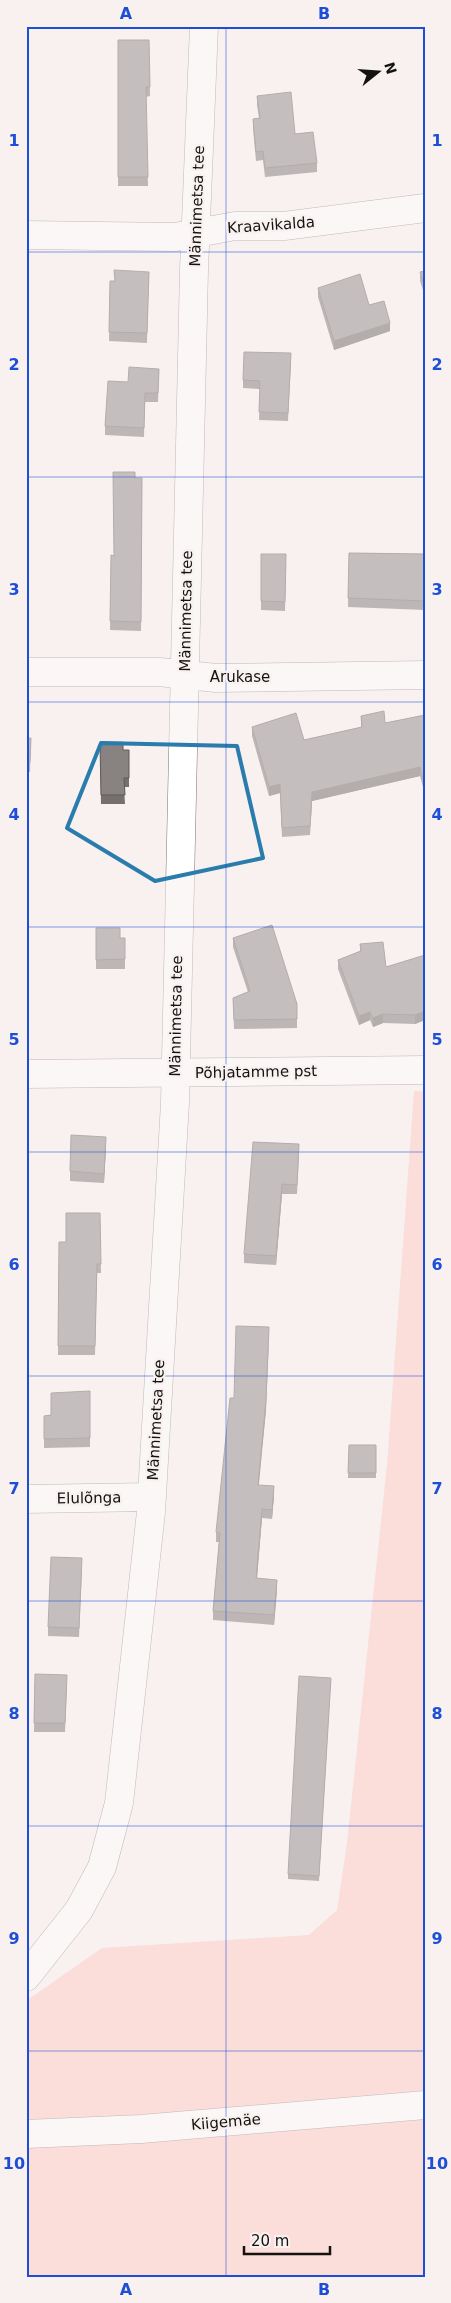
<svg xmlns="http://www.w3.org/2000/svg" width="451" height="2303" font-family="'DejaVu Sans',sans-serif">
  <style>
    .green { fill: #fec5bc }
    .lines { fill: none; stroke-linecap: round; stroke-linejoin: round }
    .street-casing { stroke: #7e7776; stroke-width: 29 }
    .street { stroke: #fff; stroke-width: 28 }
    .wall { fill: #75706f }
    .shaded-wall { fill: #5f5b5a }
    .building { fill: #888281; stroke: #5f5b5a }
    .marked { fill: none; stroke: #2a7cad; stroke-width: 4; stroke-linejoin: round }
    .grid { fill: none; stroke: #1d4ed8; stroke-width: 1; stroke-opacity: 0.55 }
    .labels { text-anchor: middle; dominant-baseline: central; stroke-width: 4.5; stroke-linejoin: round; paint-order: stroke }
    .street-label { font-size: 15px; fill: #151312; stroke: #f8f1f0 }
    .neatline { fill: none; stroke: #1d4ed8; stroke-width: 2 }
    .grid-label { font-size: 16px; text-anchor: middle; font-weight: bold; fill: #1d4ed8 }
  </style>
  <rect width="100%" height="100%" fill="#f8f1f0"/>
  <path class="green" d="M414 1091H425V2277H26V2001L102 1948 309 1935 337 1910 347 1843 387 1465Z"/>
  <g class="lines">
    <defs>
      <path id="street" d="M26 235 175 237 235 226H284L425 208
        M26 672H159L216 678 425 675
        M26 1074 425 1070
        M26 1499 152 1497
        M26 1977 79 1910 102 1867 119 1803 151 1512 175 1103 194 270 204 26
        M26 2134 141 2129 425 2105"/>
    </defs>
    <use href="#street" class="street-casing"/>
    <use href="#street" class="street"/>
  </g>
  <path class="wall" d="M118 40H149L150 96 146 97 148 186H118Z
    M257 96 295 134 317 163V172L265 177 263 160 256 161 253 128V119L259 118 257 105Z
    M425 271V296L420 281V272Z
    M149 272 147 343 109 341 110 281H114Z
    M318 288 369 305 390 331 334 350 318 297Z
    M291 361 288 421 259 420 260 389 243 388V380Z
    M159 369 158 402H145L144 437 105 435V426Z
    M135 478H142L141 631 110 630 111 555 114 556Z
    M349 553 425 554V610L348 607Z
    M261 554 286 563 285 611 261 610Z
    M425 715V790L424 791 420 776 312 801 310 835 282 837 280 793 269 796 252 736V727L304 740 361 727V716L385 723Z
    M26 738H31L30 772H26Z
    M100 742 123 750H129V787H124L125 804H101Z
    M96 928 120 938H125V969H96Z
    M233 938 297 1004V1028L234 1029 233 998 248 992 233 947Z
    M360 944 386 967 425 955V1020L415 1024 383 1023 373 1027 370 1020 359 1025 338 969V960L360 951Z
    M106 1146 104 1183 70 1181V1171Z
    M299 1153 297 1194H282L276 1265 244 1263V1254Z
    M100 1213 101 1273H97L95 1355H58L59 1242H66Z
    M90 1391V1447L44 1448V1416L51 1415Z
    M266 1410 258 1485 274 1495 272 1519 262 1518 257 1579 277 1589 274 1625 213 1620V1611L219 1542H216V1532Z
    M349 1445H376V1478H348Z
    M82 1567 79 1637 48 1636V1627Z
    M35 1674 67 1684 65 1732H34Z
    M331 1678 319 1881 288 1879V1874Z"/>
  <path class="shaded-wall" d="M390 323V331L334 350V341Z
    M420 767V776L312 801 310 835 312 792Z
    M425 781V790L424 791V782Z
    M280 784V793L269 796V787Z
    M425 1011V1020L415 1024V1015Z
    M370 1012V1020L359 1025V1016Z
    M383 1014V1023L373 1027V1018Z
    M106 1137V1146L104 1183V1174Z
    M282 1184V1194L276 1265V1256Z
    M269 1336 266 1410 258 1494V1485Z
    M274 1486V1495L272 1519V1510Z
    M262 1509V1518L256 1588V1578Z
    M277 1580V1589L274 1625V1615Z"/>
  <path class="building" d="M118 40H149L150 87H146L148 177H118Z
    M291 92 295 134 313 132 317 163 265 168 263 151 256 152 253 119 260 118 257 96Z
    M114 270 149 272 147 333 109 332 110 281H115Z
    M425 271V287L420 272Z
    M360 274 369 305 384 301 390 323 334 341 318 288Z
    M244 352 291 353 288 413 259 412 260 381 243 380Z
    M129 367 159 369 158 393H145L144 428 105 426 108 381 128 382Z
    M113 472H135V478H142L141 622 110 621 111 555 114 556Z
    M349 553 425 554V601L348 598Z
    M261 554H286L285 602 261 601Z
    M384 711 385 723 425 715V781L424 782 420 767 312 792 310 826 282 828 280 784 269 787 252 727 296 713 304 740 362 727 361 716Z
    M26 738H31L30 762H26Z
    M100 742H123V750H129V778H124L125 795H101Z
    M272 925 297 1004V1019L234 1020 233 998 250 991 233 938Z
    M96 928H120V938H125V959L96 960Z
    M383 942 386 967 425 955V1011L415 1015 383 1014 373 1018 370 1012 359 1016 338 960 361 951 360 944Z
    M71 1135 106 1137 104 1174 70 1171Z
    M253 1142 299 1144 297 1185 282 1184 276 1256 244 1254Z
    M66 1213H100L101 1264H97L95 1346H58L59 1242H66Z
    M236 1326 269 1327 266 1400 258 1485 274 1486 272 1510 262 1509 256 1578 277 1580 274 1615 213 1611 220 1533 216 1532 230 1398H234Z
    M90 1391V1438L44 1439V1416L51 1415V1393Z
    M349 1445H376V1473H348Z
    M51 1557 82 1558 79 1628 48 1627Z
    M35 1674 67 1675 65 1723H34Z
    M299 1676 331 1678 319 1876 288 1874Z"/>
  <path d="M0 0H451V2303H0ZM101 743 237 746 263 858 155 881 67 828Z" fill="#f8f1f0" fill-opacity=".55" fill-rule="evenodd"/>
  <path class="marked" d="M101 743 237 746 263 858 155 881 67 828Z"/>
  <path class="grid" d="M226 26V2277M26 252H425M26 477H425M26 702H425M26 927H425M26 1152H425M26 1376H425M26 1601H425M26 1826H425M26 2051H425"/>
  <g class="labels">
    <g class="street-label">
      <text transform="translate(197 206) rotate(-88)">Männimetsa tee</text>
      <text transform="translate(271 225) rotate(-4)">Kraavikalda</text>
      <text transform="translate(186 611) rotate(-89)">Männimetsa tee</text>
      <text x="240" y="677">Arukase</text>
      <text transform="translate(176 1016) rotate(-89)">Männimetsa tee</text>
      <text transform="translate(256 1072) rotate(-1)">Põhjatamme pst</text>
      <text transform="translate(156 1420) rotate(-87)">Männimetsa tee</text>
      <text transform="translate(89 1498) rotate(-1)">Elulõnga</text>
      <text transform="translate(226 2122) rotate(-5)">Kiigemäe</text>
    </g>
  </g>
  <rect width="451" height="2303" fill="none" stroke="#f8f1f0" stroke-width="55"/>
  <g transform="translate(378 72) rotate(73)" stroke="#f8f1f0" stroke-width="4" paint-order="stroke">
  <path d="M0-4L9 19L0 12L-9 19Z" fill="#151312"/>
  <text y="-8" font-size="14" font-weight="bold" text-anchor="middle" fill="#151312">N</text>
  </g>
  <path d="M244 2246v8h86v-8" fill="none" stroke="#151312" stroke-width="2.5"/>
  <text x="251" y="2246" font-size="15" fill="#151312" stroke="#f8f1f0" stroke-width="4" paint-order="stroke">20 m</text>
  <rect x="28" y="28" width="396" height="2248" class="neatline"/>
  <g class="grid-label">
    <text x="126" y="19">A</text>
    <text x="324" y="19">B</text>
    <text x="14" y="146">1</text>
    <text x="437" y="146">1</text>
    <text x="14" y="370">2</text>
    <text x="437" y="370">2</text>
    <text x="14" y="595">3</text>
    <text x="437" y="595">3</text>
    <text x="14" y="820">4</text>
    <text x="437" y="820">4</text>
    <text x="14" y="1045">5</text>
    <text x="437" y="1045">5</text>
    <text x="14" y="1270">6</text>
    <text x="437" y="1270">6</text>
    <text x="14" y="1494">7</text>
    <text x="437" y="1494">7</text>
    <text x="14" y="1719">8</text>
    <text x="437" y="1719">8</text>
    <text x="14" y="1944">9</text>
    <text x="437" y="1944">9</text>
    <text x="14" y="2169">10</text>
    <text x="437" y="2169">10</text>
    <text x="126" y="2295">A</text>
    <text x="324" y="2295">B</text>
  </g>
</svg>
